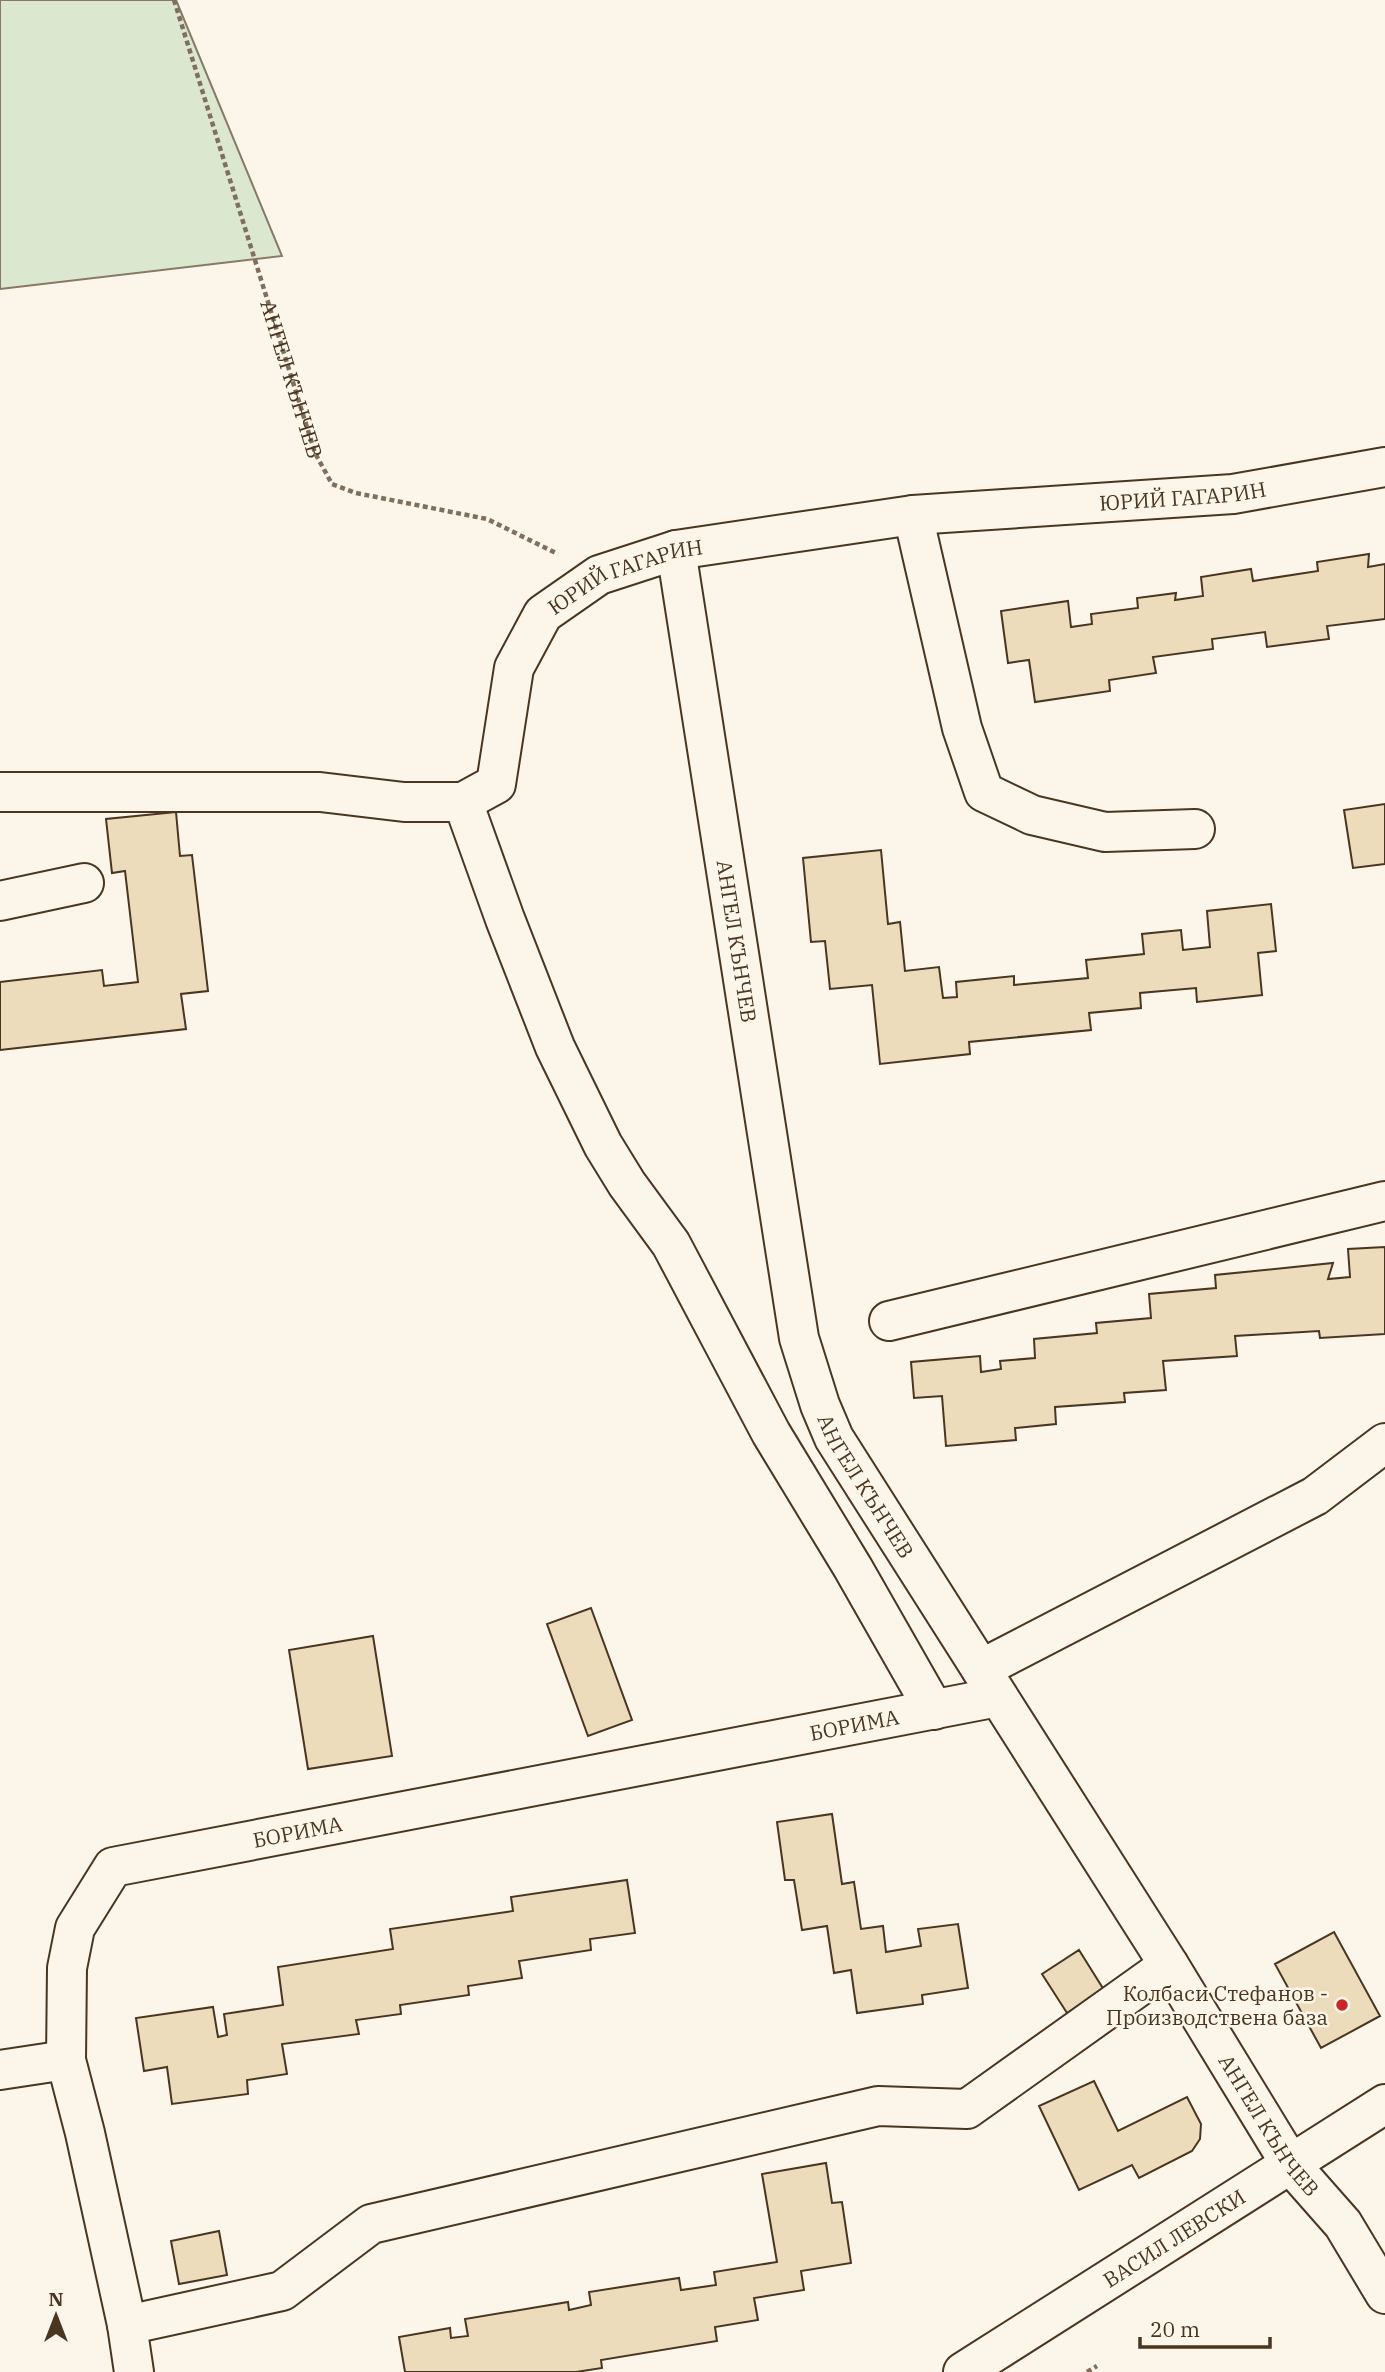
<svg xmlns="http://www.w3.org/2000/svg" width="1385" height="2372" font-family="'IBM Plex Serif',serif">
  <style>
    .green { fill: #dce7d0; stroke: #887966; stroke-width: 2 }
    .building { fill: #ecdcbc; stroke: #4a3520; stroke-width: 2 }
    .lines { fill: none; stroke-linecap: round; stroke-linejoin: round }
    .minor-casing { stroke: #4a3520; stroke-width: 42 }
    .path { stroke: #7f6f5c; stroke-width: 4.5; stroke-dasharray: 5 3.5; stroke-linecap: butt }
    .minor { stroke: #fbf6e9; stroke-width: 38 }
    .poi-dot { fill: #c62828; stroke: #fbf6e9; stroke-width: 2.5 }
    .labels { text-anchor: middle; dominant-baseline: central; stroke-width: 5; stroke-linejoin: round; paint-order: stroke }
    .street-label { font-size: 21px; fill: #4a3520; stroke: #fbf6e9 }
    .poi-label { font-size: 21px; fill: #4a3520; stroke: #fbf6e9; text-anchor: end }
  </style>
  <rect width="100%" height="100%" fill="#fbf6e9"/>
  <path class="green" d="M0 0H176L282 256 0 289Z"/>
  <path class="building" d="M1369 554 1368 567 1385 564V619L1327 626 1329 639 1267 647 1265 632 1212 639 1213 649 1153 657 1156 673 1109 680 1110 691 1035 702 1029 660 1008 663 1001 611 1068 601 1071 627 1092 624 1091 614 1138 608 1137 598 1176 593 1175 600 1203 596 1201 577 1251 569 1253 581 1318 571 1317 562Z
    M1385 804V864L1353 868 1344 810Z
    M176 812 180 856 192 855 208 991 181 994 186 1029 0 1050V982L102 970 104 986 138 982 125 871 112 873 106 819Z
    M881 850 888 924 900 922 905 971 939 967 943 998 957 997 956 982 1014 976V985L1088 978 1086 960 1144 954 1142 934 1181 930 1183 950 1210 947 1207 911 1271 904 1276 951 1258 953 1262 995 1197 1002 1196 988 1140 993 1141 1008 1089 1013 1091 1030 969 1042 970 1054 880 1064 872 985 830 989 825 941 811 942 803 858Z
    M1385 1247V1334L1320 1338 1319 1331 1235 1336 1237 1356 1163 1361 1166 1390 1124 1393 1125 1402 1055 1407 1056 1424 1015 1428 1016 1440 946 1446 942 1396 914 1398 911 1362 980 1356 981 1372 1001 1369 1000 1361 1035 1358 1034 1339 1097 1333 1096 1323 1151 1318 1149 1294 1216 1288 1215 1275 1333 1263 1328 1279 1350 1277 1348 1249Z
    M591 1608 632 1720 588 1736 547 1624Z
    M373 1636 392 1756 308 1769 289 1650Z
    M832 1814 842 1884 854 1882 861 1929 883 1926 886 1952 921 1946 918 1929 958 1924 968 1988 922 1995 923 2004 857 2013 851 1970 834 1973 827 1926 802 1930 794 1880H785L777 1822Z
    M627 1880 635 1933 590 1939 591 1950 519 1961 522 1978 468 1986 469 1995 400 2005 401 2014 356 2020 359 2034 282 2044 287 2074 247 2080 248 2094 172 2104 167 2067 144 2071 136 2018 213 2007 218 2037 227 2035 224 2014 283 2005 278 1967 393 1949 390 1929 513 1911 511 1897Z
    M1334 1932 1380 2016 1321 2048 1275 1964Z
    M1079 1950 1104 1990 1067 2013 1042 1974Z
    M1094 2081 1118 2131 1187 2097 1201 2124 1200 2139 1192 2151 1139 2178 1132 2165 1079 2190 1039 2106Z
    M826 2163 832 2203 842 2202 851 2263 801 2271 804 2290 754 2298 758 2320 715 2327 717 2341 601 2360 602 2368 576 2372H405L399 2337 450 2328 451 2338 468 2336 465 2319 568 2302 569 2310 591 2305 589 2292 679 2278 681 2290 716 2285 714 2272 777 2262 762 2174Z
    M219 2231 227 2275 179 2284 171 2241Z"/>
  <g class="lines">
    <defs>
      <g id="minor">
        <path d="M913 515 962 728 984 792 1032 815 1105 832 1195 829"/>
        <path id="s2" d="M676 550 799 1338 820 1405 834 1438 1169 1965 1291 2165 1343 2224 1385 2294"/>
        <path id="s3" d="M0 792H320L404 802H463L496 784 514 668 543 614 599 575 676 550 913 515 1233 494 1385 467"/>
        <path d="M463 802 505 919 555 1047 603 1145 627 1184 671 1244 771 1433 853 1568 934 1710"/>
        <path d="M0 901 84 883"/>
        <path d="M889 1321 1385 1201"/>
        <path d="M981 1669 1315 1496 1385 1443"/>
        <path d="M0 2070 66 2060"/>
        <path d="M127 2325 282 2291 371 2224 878 2106 967 2109 1169 1965"/>
        <path id="s4" d="M134 2372 127 2325 85 2133 66 2060 67 1968 75 1928 113 1867 998 1697"/>
        <path id="s5" d="M963 2372 1385 2104"/>
      </g>
    </defs>
    <use href="#minor" class="minor-casing"/>
    <g class="path">
      <path id="s1" d="M174 0 315 453 332 484 356 493 487 519 558 554"/>
      <path d="M1087 2372 1097 2366"/>
    </g>
    <use href="#minor" class="minor"/>
  </g>
  <circle class="poi-dot" cx="1342" cy="2005" r="7"/>
  <g class="labels">
    <g class="street-label">
      <text stroke="none"><textPath href="#s1" startOffset="397">АНГЕЛ КЪНЧЕВ</textPath></text>
      <text stroke="none"><textPath href="#s3" startOffset="1339">ЮРИЙ ГАГАРИН</textPath></text>
      <text stroke="none"><textPath href="#s3" startOffset="772">ЮРИЙ ГАГАРИН</textPath></text>
      <text stroke="none"><textPath href="#s2" startOffset="396">АНГЕЛ КЪНЧЕВ</textPath></text>
      <text stroke="none"><textPath href="#s2" startOffset="961">АНГЕЛ КЪНЧЕВ</textPath></text>
      <text stroke="none"><textPath href="#s4" startOffset="1279">БОРИМА</textPath></text>
      <text stroke="none"><textPath href="#s4" startOffset="712">БОРИМА</textPath></text>
      <text stroke="none"><textPath href="#s2" startOffset="1717">АНГЕЛ КЪНЧЕВ</textPath></text>
      <text stroke="none"><textPath href="#s5" startOffset="250">ВАСИЛ ЛЕВСКИ</textPath></text>
    </g>
    <g class="poi-label">
      <text x="1328" y="1993">Колбаси Стефанов -<tspan x="1328" dy="24">Производствена база</tspan></text>
    </g>
  </g>
  <g transform="translate(56 2316)" stroke="#fbf6e9" stroke-width="5" paint-order="stroke">
  <path d="M0-5L12 26L0 18L-12 26Z" fill="#4a3520"/>
  <text y="-10" font-size="19" font-weight="bold" text-anchor="middle" fill="#4a3520">N</text>
  </g>
  <path d="M1140 2337v10h130v-10" fill="none" stroke="#4a3520" stroke-width="3.5"/>
  <text x="1150" y="2337" font-size="21" fill="#4a3520" stroke="#fbf6e9" stroke-width="5" paint-order="stroke">20 m</text>
</svg>
